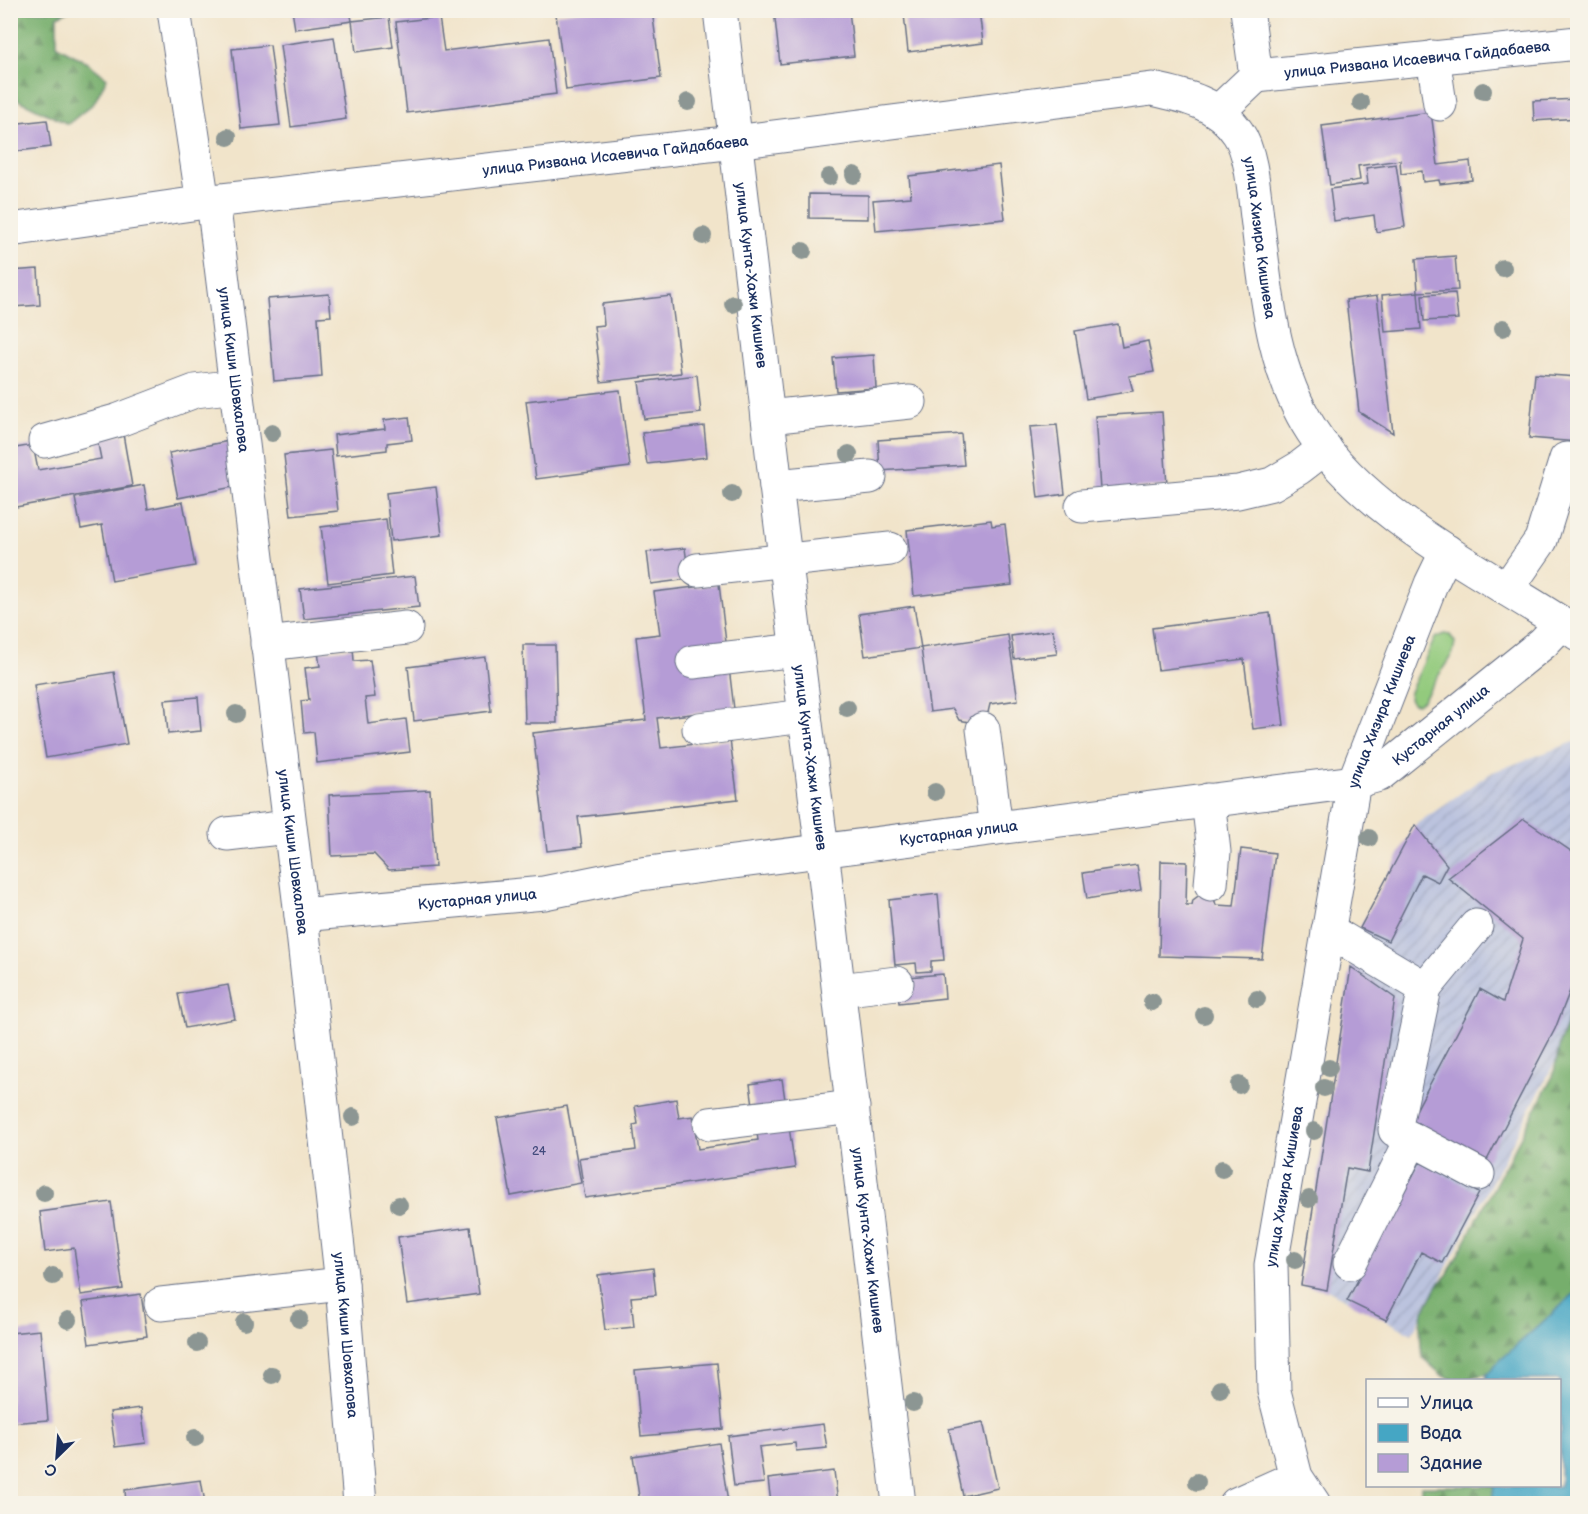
<svg xmlns="http://www.w3.org/2000/svg" width="1588" height="1514" font-family="'Balsamiq Sans',sans-serif">
  <style>
    .industrial { fill: url(#industrial-furrows) }
    .grass { fill: #93ca7d; stroke: #577c6e; stroke-width: 1.5 }
    .forest { fill: url(#forest-firs); stroke: #486e65; stroke-width: 1.5 }
    .water { fill: #45a6c4; stroke: #306a91; stroke-width: 1.5 }
    .building { fill: #b59cd6 }
    .lines { fill: none; stroke-linecap: round; stroke-linejoin: round }
    .minor-casing { stroke: #666e84; stroke-width: 35 }
    .minor { stroke: #fff; stroke-width: 33 }
    .tree { fill: #8c9693 }
    .labels { text-anchor: middle; dominant-baseline: central; stroke-width: 4.5; stroke-linejoin: round; paint-order: stroke }
    .number-label { font-size: 12px; fill: #424a7c }
    .street-label { font-size: 15px; fill: #1b2f5e; stroke: #f7f3e8 }
  </style>
  <defs>
    <pattern id="industrial-furrows" width="10" height="10" patternUnits="userSpaceOnUse" patternTransform="scale(1.5)"><rect width="10" height="10" fill="#bbc3de"/><path d="M-1 1l2-2M0 10L10 0M9 11l2-2" fill="none" stroke="#a0a8c1"/></pattern>
    <pattern id="forest-firs" width="22" height="20" patternUnits="userSpaceOnUse" patternTransform="scale(1.5)"><rect width="22" height="20" fill="#76ae6c"/><path d="M5 1l3.5 6h-7zM16 11l3.5 6h-7z" fill="#608e5c"/></pattern>
  </defs>
  <rect width="100%" height="100%" fill="#f7f3e8"/>
  <filter id="ink" filterUnits="userSpaceOnUse"><feTurbulence type="fractalNoise" baseFrequency=".0167" numOctaves="2"/><feDisplacementMap in="SourceGraphic" scale="12" xChannelSelector="R" yChannelSelector="G"/><feConvolveMatrix kernelMatrix="1 2 1 2 8 2 1 2 1" color-interpolation-filters="sRGB"/></filter>
  <filter id="wash" filterUnits="userSpaceOnUse"><feTurbulence type="fractalNoise" baseFrequency=".008" numOctaves="4" result="noise"/><feDisplacementMap in="SourceGraphic" scale="24" xChannelSelector="R" yChannelSelector="G"/><feGaussianBlur stdDeviation="1.35" result="paint"/><feColorMatrix in="noise" values="0 0 0 0 0 0 0 0 0 0 0 0 0 0 0 0 0 1.4 0 .05"/><feComposite in="paint" operator="in"/></filter>
  <g filter="url(#wash)">
    <rect width="100%" height="100%" fill="#f1e4ca"/>
    <path class="industrial" d="M1574 742 1577 743 1578 1011 1568 1037 1412 1334 1327 1290 1301 1285 1351 967 1360 928 1415 825 1490 773Z"/>
    <path class="grass" d="M1444 634 1450 635 1455 642 1453 653 1423 700 1418 704 1412 703 1409 699 1410 692 1435 638Z"/>
    <path class="forest" d="M10 11H69L57 16V46L88 63 107 78 94 103 68 124 18 100 11 84Z
      M1577 992V1288L1575 1293 1518 1344 1487 1374 1465 1379H1454L1443 1376 1423 1358 1421 1347 1420 1324 1423 1313 1439 1283 1447 1275 1553 1076 1560 1043Z
      M1422 1486H1494L1492 1503H1422Z"/>
    <path class="water" d="M1577 1288V1503H1492L1494 1486H1560V1380H1486L1487 1374 1495 1365 1574 1294Z"/>
    <g id="blocks">
      <path class="building" d="M292 10H350L352 21 295 29Z
        M586 10H652L661 78 566 90 556 14Z
        M774 10H849L854 56 780 64Z
        M936 10H979L983 43 908 52 904 14Z
        M389 17 393 47 356 52 352 21Z
        M439 17 444 51 549 38 556 94 407 113 396 22Z
        M334 37 346 119 291 127 280 45Z
        M270 45 280 125 241 129 232 49Z
        M1578 99V118L1534 121 1533 101Z
        M1431 112 1438 165 1470 161 1472 180 1440 184 1439 180 1423 182 1422 171 1401 174 1400 160 1358 166 1360 180 1330 185 1322 126Z
        M47 120 51 147 10 152V124Z
        M1396 164 1405 227 1376 232 1374 215 1334 221 1330 189 1368 184 1366 168Z
        M999 165 1005 219 876 231 873 200 911 197 909 176Z
        M809 194 868 195V219L809 218Z
        M1455 256 1458 290 1418 292 1416 259Z
        M38 269 40 305 12 307 10 271Z
        M1418 292 1421 329 1385 332 1382 295Z
        M1455 293 1458 319 1424 321 1422 295Z
        M329 294 331 316 318 317 322 377 274 381 267 299Z
        M671 296 681 373 601 382 594 326 604 325 602 304Z
        M1377 296 1393 433 1359 412 1346 300Z
        M1118 324 1122 347 1148 341 1154 372 1129 376 1133 391 1086 399 1075 331Z
        M874 355 876 388 836 391 833 358Z
        M1535 374 1578 377V442L1529 438Z
        M697 375 701 413 644 419 639 382Z
        M620 390 630 467 536 479 526 401Z
        M1162 412 1167 486 1100 490 1095 416Z
        M409 417 412 440 387 443V450L336 456 334 435 385 429 384 420Z
        M1057 425 1065 494 1038 498 1030 427Z
        M704 426 707 457 647 464 642 433Z
        M123 434 132 486 10 508V449L33 445 38 470 101 459 97 439Z
        M961 434 964 465 880 471 878 440Z
        M229 441 238 486 178 498 169 453Z
        M331 450 338 511 291 516 284 455Z
        M144 485 148 509 183 502 195 566 112 581 102 525 81 529 75 498Z
        M436 487 442 535 391 541 386 493Z
        M386 519 392 575 328 583 321 527Z
        M991 520 992 526 1005 524 1012 585 914 596 907 530Z
        M685 548 689 579 651 584 647 552Z
        M415 576 419 607 304 619 300 589Z
        M719 584 734 709 657 718 661 748 730 740 738 799 578 817 582 847 547 851 533 733 646 720 636 637 660 634 654 592Z
        M914 606 921 648 1008 635 1018 700 990 704 987 717 974 723 959 720 953 709 930 712 921 648 865 656 859 614Z
        M1270 613 1284 725 1253 729 1244 659 1158 670 1152 628Z
        M1053 630 1057 654 1014 659 1011 636Z
        M523 645H555L557 723H525Z
        M353 648 354 661 370 660 375 697 365 698 368 724 406 719 410 752 317 763 314 732 304 733 301 701 309 700 305 668 320 666 318 652Z
        M485 657 491 711 414 721 408 667Z
        M114 672 127 744 46 758 34 685Z
        M198 697 201 731 168 734 165 700Z
        M430 790 435 867 389 870 374 854 332 856 329 795Z
        M1524 819 1578 856V970L1555 1029 1487 1160 1411 1120 1480 989 1503 1002 1523 939 1448 878Z
        M1415 825 1447 865 1438 882 1422 874 1388 941 1360 928Z
        M1241 849 1275 853 1262 959 1159 956 1161 861 1187 862 1186 905H1192L1193 900 1201 894 1214 898 1216 905 1234 906Z
        M1137 865 1141 890 1087 899 1083 873Z
        M938 894 944 960 931 961V971L917 972 916 963 895 965 889 900Z
        M1351 967 1395 998 1368 1172 1347 1168 1327 1290 1301 1285Z
        M943 974 945 998 899 1003 896 978Z
        M228 985 235 1019 185 1028 178 994Z
        M782 1079 795 1168 585 1198 579 1158 636 1150 633 1125 638 1124 635 1106 676 1099 679 1118 693 1116 698 1149 758 1140 750 1084Z
        M567 1106 581 1183 511 1196 497 1118Z
        M1420 1162 1479 1193 1442 1263 1421 1252 1386 1320 1347 1301Z
        M111 1202 123 1289 81 1295 74 1248 45 1252 40 1212Z
        M470 1227 479 1294 407 1304 398 1237Z
        M653 1268 656 1295 631 1297 634 1327 605 1330 598 1275Z
        M141 1294 147 1336 89 1344 83 1302Z
        M40 1330 48 1420 10 1423V1333Z
        M717 1363 723 1429 641 1436 635 1370Z
        M141 1408 146 1443 115 1447 110 1412Z
        M983 1422 998 1488 963 1496 949 1429Z
        M823 1424 827 1448 796 1451 795 1443 759 1447 764 1483 734 1486 728 1436Z
        M719 1443 728 1503H640L633 1456Z
        M834 1471 838 1503H771L768 1479Z
        M201 1480 205 1503H126L125 1490Z"/>
    </g>
  </g>
  <g filter="url(#ink)">
    <use href="#blocks" fill-opacity="0" stroke="#666e84" stroke-width="1.5"/>
    <g class="lines">
      <defs>
        <g id="minor">
          <path d="M174 10 203 203"/>
          <path id="s1" d="M720 10 776 486 822 850 899 1504"/>
          <path d="M1433 57 1440 104"/>
          <path id="s2" d="M1256 76 1578 43"/>
          <path d="M1219 111 1256 76 1247 10"/>
          <path id="s3" d="M213 201 301 915 342 1284 360 1504"/>
          <path id="s4" d="M10 230 213 201 735 142 1152 89C1186 96 1218 103 1238 133 1252 153 1254 193 1257 217 1266 289 1271 368 1312 431 1368 518 1492 576 1578 634"/>
          <path d="M768 417 910 402"/>
          <path d="M45 441 119 420 195 391 236 386"/>
          <path d="M776 486 870 477"/>
          <path d="M1082 506 1238 492 1272 484 1299 468 1325 448"/>
          <path d="M697 570 890 549"/>
          <path d="M1507 589 1541 540 1566 459 1578 460"/>
          <path d="M267 644 406 628"/>
          <path d="M693 662 797 650"/>
          <path d="M699 729 805 716"/>
          <path d="M983 729 996 828"/>
          <path d="M1208 800 1214 852 1211 884"/>
          <path d="M227 834 289 827"/>
          <path id="s5" d="M301 915 544 893 633 875 1354 782 1379 775 1543 643 1562 623"/>
          <path d="M1328 930 1425 988 1395 1130 1478 1174"/>
          <path d="M1425 988 1476 926"/>
          <path d="M839 990 897 983"/>
          <path d="M710 1124 853 1107"/>
          <path d="M1350 1263 1412 1139"/>
          <path d="M161 1304 342 1284"/>
          <path d="M1236 1504 1296 1477"/>
          <path id="s6" d="M1314 1504 1296 1477 1274 1391 1271 1265 1354 782 1431 584 1447 551"/>
        </g>
      </defs>
      <use href="#minor" class="minor-casing"/>
      <use href="#minor" class="minor"/>
    </g>
    <g class="tree">
      <circle cx="1483" cy="91" r="9"/>
      <circle cx="688" cy="102" r="9"/>
      <circle cx="1361" cy="103" r="9"/>
      <circle cx="228" cy="137" r="9"/>
      <circle cx="854" cy="175" r="9"/>
      <circle cx="829" cy="177" r="9"/>
      <circle cx="703" cy="236" r="9"/>
      <circle cx="803" cy="251" r="9"/>
      <circle cx="1503" cy="268" r="9"/>
      <circle cx="733" cy="304" r="9"/>
      <circle cx="1503" cy="328" r="9"/>
      <circle cx="272" cy="433" r="9"/>
      <circle cx="849" cy="454" r="9"/>
      <circle cx="732" cy="494" r="9"/>
      <circle cx="847" cy="708" r="9"/>
      <circle cx="236" cy="714" r="9"/>
      <circle cx="935" cy="792" r="9"/>
      <circle cx="1369" cy="838" r="9"/>
      <circle cx="1257" cy="999" r="9"/>
      <circle cx="1152" cy="1002" r="9"/>
      <circle cx="1204" cy="1015" r="9"/>
      <circle cx="1329" cy="1068" r="9"/>
      <circle cx="1239" cy="1085" r="9"/>
      <circle cx="1324" cy="1088" r="9"/>
      <circle cx="353" cy="1117" r="9"/>
      <circle cx="1314" cy="1131" r="9"/>
      <circle cx="1222" cy="1169" r="9"/>
      <circle cx="44" cy="1193" r="9"/>
      <circle cx="1309" cy="1199" r="9"/>
      <circle cx="399" cy="1205" r="9"/>
      <circle cx="1295" cy="1260" r="9"/>
      <circle cx="53" cy="1276" r="9"/>
      <circle cx="299" cy="1319" r="9"/>
      <circle cx="68" cy="1320" r="9"/>
      <circle cx="244" cy="1322" r="9"/>
      <circle cx="197" cy="1343" r="9"/>
      <circle cx="272" cy="1375" r="9"/>
      <circle cx="1220" cy="1389" r="9"/>
      <circle cx="913" cy="1403" r="9"/>
      <circle cx="195" cy="1438" r="9"/>
      <circle cx="1197" cy="1482" r="9"/>
    </g>
  </g>
  <g class="labels">
    <g class="number-label">
      <text x="539" y="1151">24</text>
    </g>
    <g class="street-label">
      <text stroke="none"><textPath href="#s2" startOffset="162">улица Ризвана Исаевича Гайдабаева</textPath></text>
      <text stroke="none"><textPath href="#s4" startOffset="610">улица Ризвана Исаевича Гайдабаева</textPath></text>
      <text stroke="none"><textPath href="#s4" startOffset="1358">улица Хизира Кишиева</textPath></text>
      <text stroke="none"><textPath href="#s1" startOffset="267">улица Кунта-Хажи Кишиев</textPath></text>
      <text stroke="none"><textPath href="#s3" startOffset="170">улица Киши Шовхалова</textPath></text>
      <text stroke="none"><textPath href="#s6" startOffset="813">улица Хизира Кишиева</textPath></text>
      <text stroke="none"><textPath href="#s5" startOffset="1167">Кустарная улица</textPath></text>
      <text stroke="none"><textPath href="#s1" startOffset="753">улица Кунта-Хажи Кишиев</textPath></text>
      <text stroke="none"><textPath href="#s5" startOffset="663">Кустарная улица</textPath></text>
      <text stroke="none"><textPath href="#s3" startOffset="656">улица Киши Шовхалова</textPath></text>
      <text stroke="none"><textPath href="#s5" startOffset="177">Кустарная улица</textPath></text>
      <text stroke="none"><textPath href="#s6" startOffset="327">улица Хизира Кишиева</textPath></text>
      <text stroke="none"><textPath href="#s1" startOffset="1239">улица Кунта-Хажи Кишиев</textPath></text>
      <text stroke="none"><textPath href="#s3" startOffset="1142">улица Киши Шовхалова</textPath></text>
    </g>
  </g>
  <rect width="1588" height="1514" fill="none" stroke="#f7f3e8" stroke-width="36"/>
  <rect x="1366" y="1379" width="195" height="108" fill="#f7f3e8" stroke="#9fa5b1" stroke-width="1.5"/>
  <rect x="1378" y="1398" width="30" height="9" fill="#ffffff" stroke="#9fa5b1" stroke-width="1.5"/>
  <text x="1420" y="1409" font-size="18" fill="#1b2f5e">Улица</text>
  <rect x="1378" y="1424" width="30" height="18" fill="#45a6c4" stroke="#9fa5b1" stroke-width="1.5"/>
  <text x="1420" y="1439" font-size="18" fill="#1b2f5e">Вода</text>
  <rect x="1378" y="1454" width="30" height="18" fill="#b59cd6" stroke="#9fa5b1" stroke-width="1.5"/>
  <text x="1420" y="1469" font-size="18" fill="#1b2f5e">Здание</text>
  <g transform="translate(57 1457) rotate(205)" stroke="#f7f3e8" stroke-width="4.5" paint-order="stroke">
  <path d="M0-4.5L10 22L0 15L-10 22Z" fill="#1b2f5e"/>
  <text y="-9" font-size="16" font-weight="bold" text-anchor="middle" fill="#1b2f5e">С</text>
  </g>
</svg>
